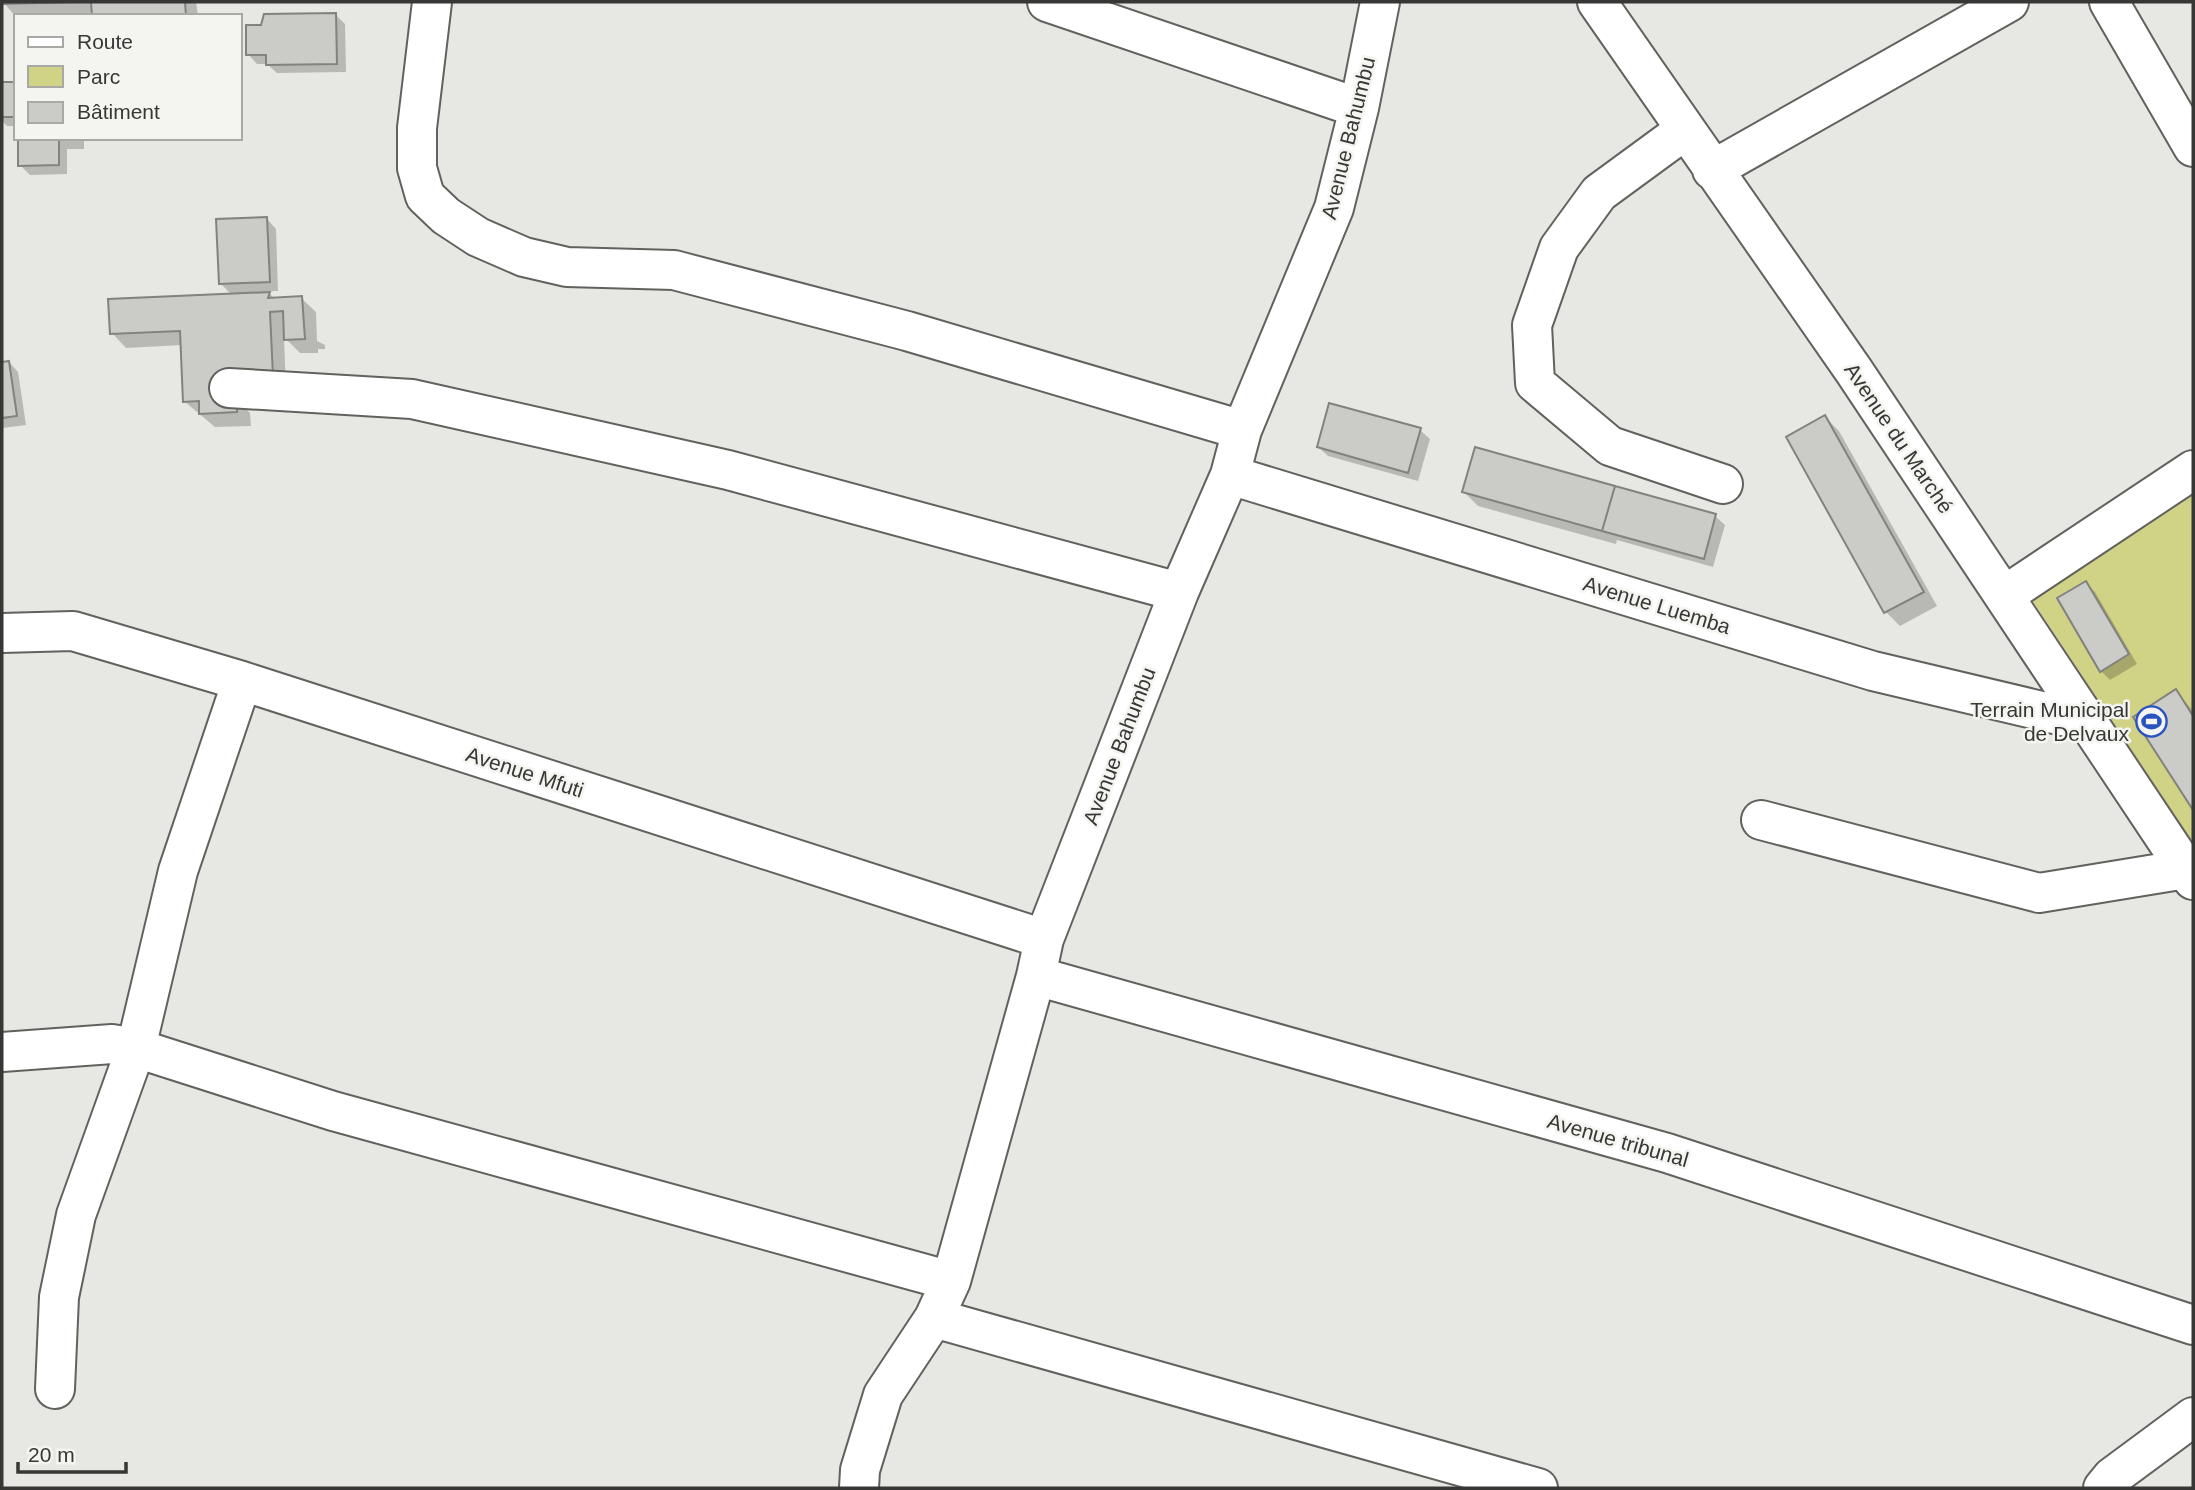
<svg xmlns="http://www.w3.org/2000/svg" width="2195" height="1490" font-family="Helvetica,sans-serif">
  <style>
    .green { fill: #d0d286 }
    .shadow { fill: #0003 }
    .building { fill: #cbcbc7; stroke: #82827e; stroke-width: 2 }
    .lines { fill: none; stroke-linecap: round; stroke-linejoin: round }
    .minor-casing { stroke: #61615d; stroke-width: 42 }
    .minor { stroke: #fff; stroke-width: 38 }
    .labels { text-anchor: middle; dominant-baseline: central; stroke-width: 5; stroke-linejoin: round; paint-order: stroke }
    .street-label { font-size: 21px; fill: #373735; stroke: #f4f4f0 }
    .poi-label { font-size: 21px; fill: #373735; stroke: #f4f4f0; text-anchor: end }
  </style>
  <rect width="100%" height="100%" fill="#e7e7e3"/>
  <path class="green" d="M2193 489V844L2030 597Z"/>
  <path class="shadow" d="M3 2H196L198 16 16 17Z
    M336 15 345 24 346 72 277 73 267 64H257L248 54Z
    M2 84H16V126H7L2 121Z
    M20 138H84V149H67V174L30 175 20 165Z
    M267 219 276 229 278 291H267L275 299 301 298 316 312 317 341 325 345V349H318V353H300L284 337 286 390 238 401 250 413 251 426 215 427 184 401 182 345 126 348 112 333 232 295 220 283Z
    M2 355 4 363 9 362 18 372 26 425 2 428Z
    M1825 417 1839 431 1937 606 1900 626 1886 612 1788 437Z
    M1420 430 1430 439 1418 481 1328 456 1318 447Z
    M1464 492 1715 516 1725 525 1713 567 1617 540 1616 544 1478 506Z
    M2085 583 2095 592 2137 664 2110 680 2101 671Z
    M2176 691 2193 711V806L2136 717Z"/>
  <path class="building" d="M2 2H78L2 4Z
    M91 2H185L186 16H92Z
    M336 13 337 64 266 65V55H246V25H261L264 14Z
    M2 82H16V117H2Z
    M18 138H76V140H59V165L18 166Z
    M267 217 270 282 219 284 216 219Z
    M270 292 268 298 302 296 305 339 284 340 283 311 270 312 273 376 237 397V412L199 414V401L183 402 180 331 110 334 108 299Z
    M9 361 17 416 2 418V362Z
    M1329 403 1421 428 1408 473 1317 447Z
    M1825 415 1924 592 1884 613 1786 437Z
    M1475 447 1615 486 1602 531 1462 492Z
    M1615 486 1716 514 1704 559 1602 531Z
    M2086 581 2129 654 2100 672 2057 598Z
    M2176 689 2193 716V810L2133 717Z"/>
  <g class="lines">
    <defs>
      <path id="minor" d="M432 2 417 128V168L425 196 446 216 478 237 524 257 567 267 674 270 907 331 1242 430
        M1047 2 1359 108
        M1597 2 1854 371 2193 880
        M2109 2 2193 147
        M1685 130 1599 193 1559 248 1532 325 1535 383 1610 446 1723 484
        M1712 170 2009 2
        M229 388 412 399 728 470 1179 592
        M1230 475 1873 671 2088 722
        M2005 595 2193 470
        M2 633 73 631 242 681 1044 939
        M1761 820 2039 893 2186 869
        M1036 976 1667 1153 2193 1325
        M2 1052 112 1044 136 1048 333 1111 951 1281
        M934 1318 1538 1488
        M55 1389 59 1297 76 1215 136 1048 178 871 242 681
        M859 1488 860 1470 883 1395 934 1318 951 1281 1036 976 1044 939 1179 592 1230 475 1242 430 1334 208 1359 108 1380 2
        M2103 1488 2112 1477 2193 1417"/>
    </defs>
    <use href="#minor" class="minor-casing"/>
    <use href="#minor" class="minor"/>
  </g>
  <defs>
    <symbol id="stadium-ring" viewBox="-11 -11 22 22"><circle r="9.5" fill="#f4f4f0" stroke="#2853c1" stroke-width="1.5"/><path d="M0-5a6.5 5 0 1 0 0 10a6.5 5 0 1 0 0-10ZM-3.5-1.8h7v3.6h-7Z" fill="#2853c1"/></symbol>
  </defs>
  <g fill-rule="evenodd">
    <use href="#stadium-ring" x="2134" y="704" width="35" height="35"/>
  </g>
  <g class="labels">
    <g class="street-label">
      <text transform="translate(1348 138) rotate(-76)">Avenue Bahumbu</text>
      <text transform="translate(1899 438) rotate(56)">Avenue du Marché</text>
      <text transform="translate(1657 605) rotate(17)">Avenue Luemba</text>
      <text transform="translate(1119 746) rotate(-69)">Avenue Bahumbu</text>
      <text transform="translate(525 772) rotate(18)">Avenue Mfuti</text>
      <text transform="translate(1618 1140) rotate(16)">Avenue tribunal</text>
    </g>
    <g class="poi-label">
      <text x="2129" y="709">Terrain Municipal<tspan x="2129" dy="24">de Delvaux</tspan></text>
    </g>
  </g>
  <rect width="2195" height="1490" fill="none" stroke="#373735" stroke-width="7"/>
  <rect x="14" y="14" width="228" height="126" fill="#f4f4f0" stroke="#a8a8a5" stroke-width="2"/>
  <rect x="28" y="37" width="35" height="10" fill="#ffffff" stroke="#a8a8a5" stroke-width="2"/>
  <text x="77" y="49" font-size="21" fill="#373735">Route</text>
  <rect x="28" y="66" width="35" height="21" fill="#d0d286" stroke="#a8a8a5" stroke-width="2"/>
  <text x="77" y="84" font-size="21" fill="#373735">Parc</text>
  <rect x="28" y="102" width="35" height="21" fill="#cbcbc7" stroke="#a8a8a5" stroke-width="2"/>
  <text x="77" y="119" font-size="21" fill="#373735">Bâtiment</text>
  <path d="M18 1462v10h108v-10" fill="none" stroke="#373735" stroke-width="3.5"/>
  <text x="28" y="1462" font-size="21" fill="#373735" stroke="#f4f4f0" stroke-width="5" paint-order="stroke">20 m</text>
</svg>
